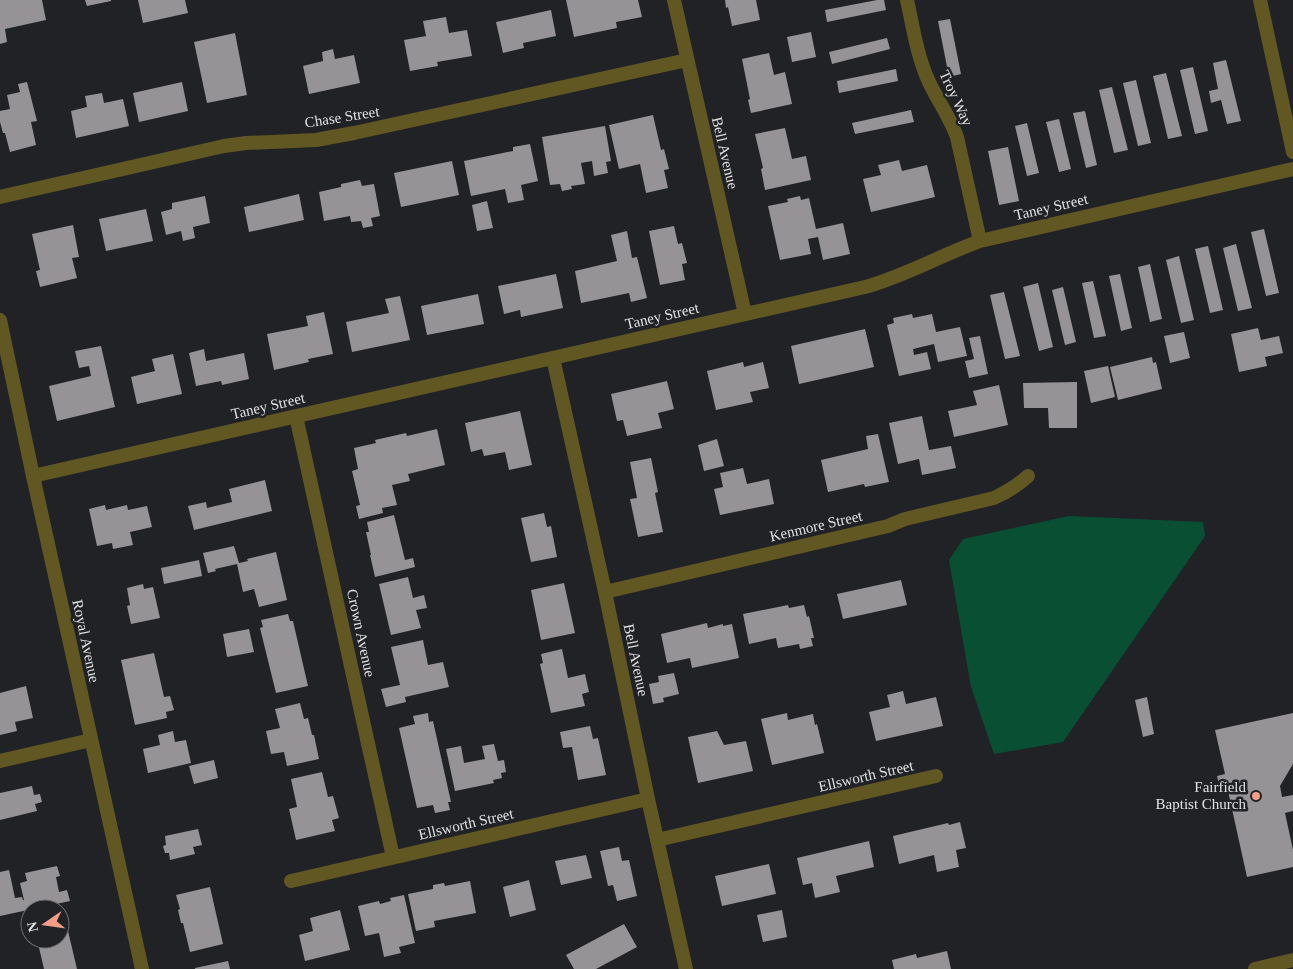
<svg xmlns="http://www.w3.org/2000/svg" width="1293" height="969" font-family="Georgia,serif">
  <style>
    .green { fill: #094f34 }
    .building { fill: #969397 }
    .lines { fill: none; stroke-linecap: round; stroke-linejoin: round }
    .minor { stroke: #615723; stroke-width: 14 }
    .tertiary { stroke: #615723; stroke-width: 14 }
    .poi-dot { fill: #f49e89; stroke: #202225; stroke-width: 2 }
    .labels { text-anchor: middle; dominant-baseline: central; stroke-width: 5; stroke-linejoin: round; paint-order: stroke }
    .street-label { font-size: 15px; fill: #e0e1e4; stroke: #202225 }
    .poi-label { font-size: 15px; fill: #e0e1e4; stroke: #202225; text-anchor: end }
  </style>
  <rect width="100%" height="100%" fill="#202225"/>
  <path class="green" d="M1069 516 1203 522 1205 536 1063 742 994 754 971 687 949 560 963 539Z"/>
  <path class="building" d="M0 0H42L46 20 5 29 7 42 0 44Z
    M85 0H111V1L87 6Z
    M138 0H185L188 13 143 23Z
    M566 0H638L642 17 616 22 617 28 574 37Z
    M725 0H756L760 20 732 26 728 7 726 8Z
    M877 0H884L886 10 827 22 825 10Z
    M551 10 556 36 523 43 524 48 503 53 496 22Z
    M446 17 449 33 467 30 472 56 437 62 438 66 410 71 404 40 426 36 423 21Z
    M950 19 961 74 949 77 938 21Z
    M811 32 816 57 792 62 787 37Z
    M235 33 247 95 207 103 194 42Z
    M887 38 890 49 832 64 829 52Z
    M333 49 335 59 354 55 360 83 309 94 303 66 323 61 322 52Z
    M769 53 774 75 785 72 792 104 751 113 748 100 750 99 742 59Z
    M1226 60 1241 121 1227 124 1221 100 1211 103 1209 91 1218 89 1213 63Z
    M1193 67 1208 131 1195 134 1180 70Z
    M896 69 898 81 839 93 837 81Z
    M1166 73 1182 136 1168 139 1153 76Z
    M1136 80 1151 143 1138 146 1123 83Z
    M27 82 37 121 31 122 36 145 10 152 5 133H3L0 122V111L10 109 7 95 20 92 18 84Z
    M182 82 188 111 139 122 133 93Z
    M1112 87 1128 150 1114 153 1099 90Z
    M102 93 104 103 123 99 129 126 76 138 71 111 87 107 85 96Z
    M911 110 914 122 855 134 852 123Z
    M1085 111 1097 165 1086 168 1073 113Z
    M653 115 661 150 664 149 669 169 664 170 668 188 646 193 640 164 619 169 609 125Z
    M1059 119 1071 169 1059 172 1046 122Z
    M1027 123 1039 173 1027 176 1015 126Z
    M605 126 611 161 606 162 608 173 594 176 592 161 581 163 585 184 571 186 572 189 562 191 560 184 550 185 542 137Z
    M785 128 792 159 806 156 811 180 765 190 761 169 763 168 755 134Z
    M530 144 538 181 521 185 524 200 508 203 505 189 471 196 464 161 513 151V147Z
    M1008 147 1019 201 999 205 988 151Z
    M899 160 902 171 927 165 935 197 871 212 863 179 881 175 878 165Z
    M452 161 459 195 401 207 394 173Z
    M360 180 362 186 374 184 380 216 371 218 373 226 363 228 361 221 351 222 350 216 324 221 319 192 341 187V184Z
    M299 194 304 220 249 232 244 207Z
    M205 196 210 223 193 227 195 238 183 241 181 231 166 235 161 212 172 209V203Z
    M800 196 801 200 809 198 816 229 843 223 850 254 823 260 818 237 808 239 811 254 780 260 768 206 788 202 787 199Z
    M487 201 493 228 477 231 472 205Z
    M146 209 153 241 106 251 99 219Z
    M73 225 79 257 72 258 77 278 40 287 36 271 40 270 32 234Z
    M674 226 678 244 682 243 687 263 682 264 685 280 660 285 649 231Z
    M1264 229 1279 293 1266 296 1251 232Z
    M627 231 632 258 637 257 647 298 631 302 629 293 581 303 575 271 617 261 611 235Z
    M1236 244 1252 308 1238 311 1223 248Z
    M1208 246 1223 310 1210 313 1195 249Z
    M1179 256 1194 320 1181 323 1166 260Z
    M1150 264 1162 319 1150 322 1138 267Z
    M556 274 563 308 521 317 520 310 504 314 498 286Z
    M1120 274 1132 328 1121 331 1109 276Z
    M1093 281 1106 336 1094 338 1082 283Z
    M1038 283 1053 347 1039 351 1023 287Z
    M1063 287 1076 342 1065 345 1052 290Z
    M1004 292 1020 356 1005 359 990 295Z
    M478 294 484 324 427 335 421 306Z
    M400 296 410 340 352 352 346 322 389 313 385 299Z
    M324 312 333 354 308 359 309 362 274 370 267 334 308 326 306 316Z
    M912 314 913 318 932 314 936 332 960 327 967 356 938 362 934 344 913 349 914 355 927 352 931 369 899 376 887 325 894 323 893 318Z
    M1258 328 1261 340 1279 336 1283 353 1265 357 1267 366 1239 372 1231 334Z
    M865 329 874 367 799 384 791 346Z
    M1184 332 1190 358 1170 363 1164 336Z
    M980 336 988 374 969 378 965 361 974 359 969 338Z
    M101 346 115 407 57 421 49 386 91 376 89 366 79 368 75 351Z
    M204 349 206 361 244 353 249 379 222 385 221 381 196 386 189 353Z
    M173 354 182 394 137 404 131 377 155 371 152 359Z
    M1152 357 1153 363 1156 362 1162 389 1118 400 1110 367Z
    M743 362 744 367 763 362 769 388 750 392 753 402 716 410 707 371Z
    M1108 366 1115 397 1091 403 1084 371Z
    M667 381 674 409 658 413 662 428 627 436 623 420 617 421 611 394Z
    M1077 382V428H1049L1048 408H1024L1023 383Z
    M999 385 1008 425 954 437 948 411 977 405 973 391Z
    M520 411 532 465 509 470 505 452 484 456 482 449 471 452 465 423Z
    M922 416 929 450 951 446 956 468 922 475 919 459 898 464 889 423Z
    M437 429 445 465 408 474 410 481 392 485 397 505 382 508 383 513 359 519 356 506 360 505 352 471 358 469 354 448 376 443 375 440 406 433 407 436Z
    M878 434 889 482 865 487 864 484 828 492 821 460 868 449 866 436Z
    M717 439 724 466 704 471 698 445Z
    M651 458 658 492 655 493 663 532 638 537 630 499 637 498 630 462Z
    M743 468 747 484 769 479 774 504 720 515 714 489 723 487 720 473Z
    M265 480 272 511 194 530 188 506 206 502 207 508 232 502 229 489Z
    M105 505 106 510 127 505 128 510 147 506 152 527 130 532 133 545 113 549 112 543 97 546 89 509Z
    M544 513 547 527 551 526 557 557 531 562 521 518Z
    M394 515 405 560 413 558 415 567 375 577 370 555H371L366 532H369L367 522Z
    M234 546 239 563 248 561 247 559 276 552 287 600 259 607 254 589 243 592 237 564 215 569 216 571 208 573 203 553Z
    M199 560 202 576 164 584 161 568Z
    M408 577 413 598 424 595 427 608 416 610 421 628 391 635 379 584Z
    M901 580 907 605 843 619 837 594Z
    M564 583 575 633 541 640 531 590Z
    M143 584 144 589 153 587 160 618 131 624 127 606 130 605 127 588Z
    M788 605 789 608 804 605 807 617 809 616 814 638H811L813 646 800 649 799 644 778 648 776 638 749 644 743 614Z
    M288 614 290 621H293L308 686 276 693 260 628 263 627 261 620Z
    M707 623 708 628 723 624V626L732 624 739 658 692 668 690 658 667 663 661 634Z
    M249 629 254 652 227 657 223 634Z
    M423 640 428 665 443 662 449 687 405 697 406 702 386 707 381 689 400 685 391 647Z
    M562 649 568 678 585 674 589 692 582 694 585 706 551 713 540 664 543 663 541 654Z
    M154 653 164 697 170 696 174 710 166 712 167 718 135 725 121 660Z
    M674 673 679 694 663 698 664 702 653 704 649 684 659 682 658 676Z
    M26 686 33 718 15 722 17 731 0 735V693Z
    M903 691 906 704 936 697 943 726 876 741 869 712 890 707 887 695Z
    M1147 697 1154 734 1143 737 1135 700Z
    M300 703 304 719 308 718 312 735H314L319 759 287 766 284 752 271 754 266 731 280 728 275 709Z
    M428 713 429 722 433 721 451 802H448L450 810 435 813 433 805 417 808 399 728 415 724 413 716Z
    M787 713 788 720 813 714 815 725 817 724 824 753 772 765 761 719Z
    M1293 713V764L1280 786 1282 797 1293 795V811L1285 813 1293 850V867L1247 877 1228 791 1221 793 1217 776 1225 774 1215 730Z
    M590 726 593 739 598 738 606 775 578 780 572 747 563 748 560 732Z
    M173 731 175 742 186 740 191 763 148 773 143 749 160 745 158 735Z
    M717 731 724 745 746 741 753 771 698 783 688 737Z
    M494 744 498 761 504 760 506 772 501 773 502 778 493 780 494 783 455 791 446 749 461 746 464 763 485 759 482 746Z
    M214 760 218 778 194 784 189 766Z
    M322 772 328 797 333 796 339 818 332 820 335 831 296 840 289 809 297 807 291 779Z
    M32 786 34 795 40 794 42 802 35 804 37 811 0 820V793Z
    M960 822 966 848 956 850 959 867 937 872 934 855 899 864 893 836 948 823 949 825Z
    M198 829 202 845 193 847 195 854 170 860 169 853H165L163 846 166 845 165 836Z
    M869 841 874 867 836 876 840 892 815 898 812 883 803 885 797 858Z
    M619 847 622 861 629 860 637 896 617 901 613 885 608 886 600 851Z
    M586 855 592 878 561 885 555 861Z
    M769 864 776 894 722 906 715 876Z
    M57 866 60 876 56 877 59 892 67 890 70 901 0 916V872L9 870 15 898 22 897 23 900H24L20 883 27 881 25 873Z
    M529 880 536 910 510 917 503 887Z
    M470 881 476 913 434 921 435 927 416 931 408 894 433 889V885L444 883 445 886Z
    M210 887 223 944 190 952 183 923H181L178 910 180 909 176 895Z
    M404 895 415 943 399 947 401 953 384 957 379 933 365 936 358 906 379 901 380 904 391 901 390 898Z
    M340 910 350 950 305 961 299 935 313 931 310 918Z
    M782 910 787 937 763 942 757 915Z
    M624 924 637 947 596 969H574L566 955Z
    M68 931 77 969H44L37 939H60V933Z
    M947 951 951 969H894L892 960 916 954 917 958Z
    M228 961 230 969H195V968Z"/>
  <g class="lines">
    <path class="minor" d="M674 0 745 314
      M907 0C913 27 917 56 929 82 938 101 950 117 957 137L980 241
      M0 197 224 146 246 143 316 140 354 133 687 60
      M553 358 605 592 648 799 686 969
      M296 416 393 857
      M33 476 865 287C905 276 941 255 980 241L1293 169
      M605 592 888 526 905 519 994 498C1007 492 1017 486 1028 476
      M0 761 91 740
      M657 840 936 776
      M291 881 648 799"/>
    <path class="tertiary" d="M1260 0 1293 152
      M0 320 33 476 142 969
      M1255 969 1293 960"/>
  </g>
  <circle class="poi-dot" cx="1256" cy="796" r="5"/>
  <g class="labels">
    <g class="street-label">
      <text transform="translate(956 98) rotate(65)">Troy Way</text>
      <text transform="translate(342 117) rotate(-9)">Chase Street</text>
      <text transform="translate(725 153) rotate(77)">Bell Avenue</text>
      <text transform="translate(1051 207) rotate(-13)">Taney Street</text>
      <text transform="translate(662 316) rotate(-13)">Taney Street</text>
      <text transform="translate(268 406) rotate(-13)">Taney Street</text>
      <text transform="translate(816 526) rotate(-13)">Kenmore Street</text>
      <text transform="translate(361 633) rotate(78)">Crown Avenue</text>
      <text transform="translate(86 641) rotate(78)">Royal Avenue</text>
      <text transform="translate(636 660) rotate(78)">Bell Avenue</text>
      <text transform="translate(866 776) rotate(-13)">Ellsworth Street</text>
      <text transform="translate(466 824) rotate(-13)">Ellsworth Street</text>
    </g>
    <g class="poi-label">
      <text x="1246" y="787">Fairfield<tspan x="1246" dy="17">Baptist Church</tspan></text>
    </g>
  </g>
  <g transform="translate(45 924) rotate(257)"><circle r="24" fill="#202225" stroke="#6d6e71"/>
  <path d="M0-4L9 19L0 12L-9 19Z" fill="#f49e89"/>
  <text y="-8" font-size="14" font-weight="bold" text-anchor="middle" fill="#e0e1e4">N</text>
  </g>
</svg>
